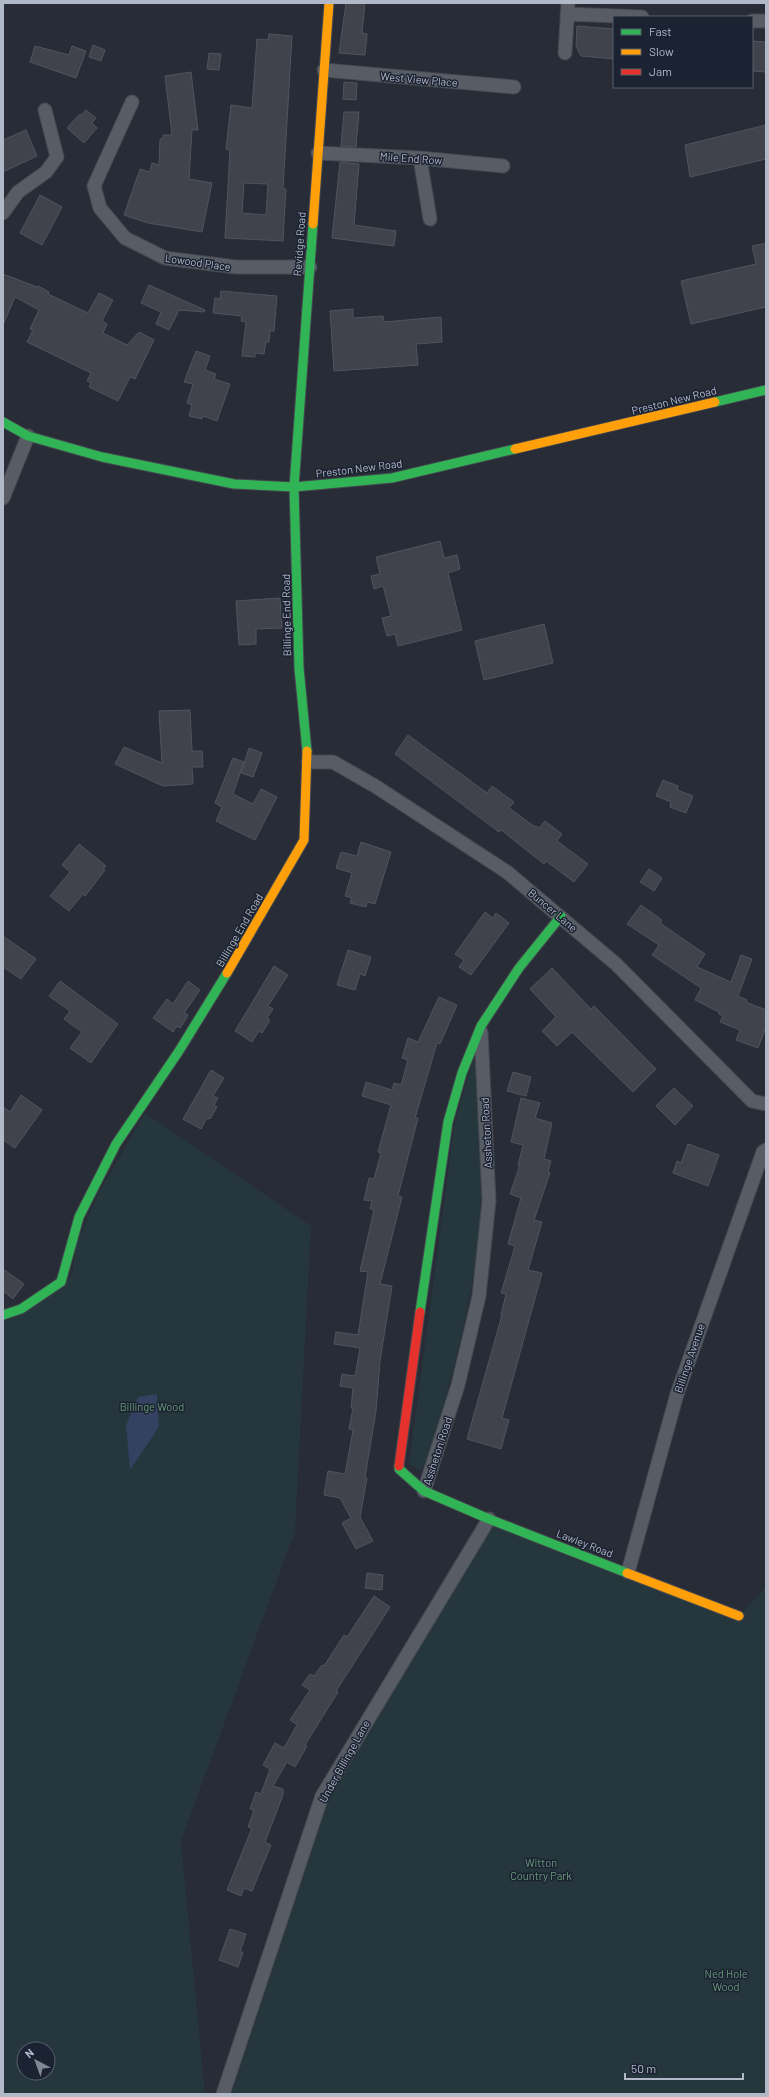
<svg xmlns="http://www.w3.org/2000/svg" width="769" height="2097" font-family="Barlow,sans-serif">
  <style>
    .green { fill: #25363c; fill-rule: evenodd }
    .water { fill: #344160 }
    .building { fill: #40434c; stroke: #50545e; fill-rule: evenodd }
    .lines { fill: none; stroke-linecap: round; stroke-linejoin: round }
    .street-casing { stroke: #44484f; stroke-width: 15 }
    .fast-casing { stroke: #44484f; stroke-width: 11 }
    .slow-casing { stroke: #44484f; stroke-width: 11 }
    .jam-casing { stroke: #44484f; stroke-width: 11 }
    .street { stroke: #585c65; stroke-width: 13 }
    .fast { stroke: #30b455; stroke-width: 9 }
    .slow { stroke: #ff9f0a; stroke-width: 9 }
    .jam { stroke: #e5322d; stroke-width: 9 }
    .labels { text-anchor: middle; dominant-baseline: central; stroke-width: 3; stroke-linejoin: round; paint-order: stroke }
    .street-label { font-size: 11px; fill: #b1b8c8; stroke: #1b2231 }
    .park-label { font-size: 11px; fill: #689a79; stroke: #1b2231 }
  </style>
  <rect width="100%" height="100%" fill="#282c36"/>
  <path class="green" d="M473 1059H478C479 1111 484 1165 480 1217 474 1301 451 1381 427 1462L419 1470 409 1464 454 1127Z
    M145 1113 311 1226 295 1531 181 1841 205 2094H3V1322L72 1276 76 1246 98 1194ZM24 2049H48V2073H24Z
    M489 1519 738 1616 766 1587V2094H223L322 1796Z"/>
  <path class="water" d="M157 1394 159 1427 130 1470 126 1425 138 1397Z"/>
  <path class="building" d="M346 3H365L362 33 367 34 365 55 339 53Z
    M577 26 614 29V59L581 56 576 46Z
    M269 34 292 36 283 189H286L283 241 225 238 230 150 226 149 231 105 252 108 257 39 268 40ZM244 183 268 184 266 215 242 213Z
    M752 41 766 42V72L752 71Z
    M93 45 105 50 101 61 89 57Z
    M35 46 69 55 72 46 86 51 76 78 30 62Z
    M209 53 221 54 219 70 207 69Z
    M191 72 198 130H192L189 179 212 183 202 232 148 223 124 215 140 169 150 172 152 163 159 165 160 139H163V135H172L165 76Z
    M344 82 357 83 356 100 343 99Z
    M86 110 96 118 92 123 97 128 84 143 67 128 80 114 82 115Z
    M344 112H359L356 147 341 146Z
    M766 125V159L690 177 685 145Z
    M26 130 37 156 3 172V140Z
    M340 162 359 164 354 225 396 231 394 246 332 238Z
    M40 195 62 207 42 245 20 233Z
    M766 243V307L691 324 681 281 756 264 752 246Z
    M3 274 37 287 38 286 49 292 48 294 88 313 99 293 113 300 102 321 107 324 103 333 127 345 139 332 154 340 135 379 130 377 118 401 89 387 91 383 87 381 91 373 27 342 33 330 30 329 39 310 15 297 3 325Z
    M149 285 205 310 204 312 179 310 169 330 156 324 161 312 141 303Z
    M221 291 277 296 274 331H270L269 342H266L264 354 255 353V357L242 356 246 322 241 321 242 316 213 313 215 298 220 299Z
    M353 309V318L383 316 384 322 441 317 442 342 416 344 418 365 334 371 330 311Z
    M196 351 210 356 205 370 216 374 214 379 230 384 217 421 203 416 202 419 189 416 192 405 187 403 193 384 184 382Z
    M440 541 444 558 457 555 460 569 448 573 462 630 398 646 395 634 387 636 382 618 391 616 383 586 374 589 371 576 380 574 376 557Z
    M280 598 282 628 256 629V644L239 645 236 601Z
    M544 624 553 663 484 680 475 641Z
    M190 710 192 751H202L203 767H192L193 784 163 786 115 764 124 747 162 763 159 711Z
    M408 735 487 793 492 786 514 802 509 808 535 827 536 826 539 828 545 821 562 834 557 841 588 864 574 882 546 861 544 864 501 830 499 832 395 754Z
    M249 748 262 753 253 777 241 773Z
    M233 758 244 762 233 794 253 804 261 789 277 797 255 840 216 821 222 807 215 803Z
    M663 780 678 786 677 790 693 796 686 813 670 807 671 802 656 796Z
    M361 842 391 852 375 904 367 902 366 907 350 903 352 898 345 896 352 873 336 868 341 852 357 856Z
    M79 844 106 866 103 869 105 870 85 896 83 894 69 911 50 896 70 872 62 865Z
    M649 869 662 878 654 891 640 882Z
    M641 905 662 920 660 923 705 954 697 967 731 982 741 955 752 959 738 996 747 1000 746 1002 766 1010V1027L758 1048 736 1040 740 1030 720 1022 723 1016 719 1014V1012L695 1000 701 988 652 955 659 945 627 924Z
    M485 912 493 918 496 913 509 923 471 975 459 967 464 960 455 954Z
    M3 936 36 959 21 979 3 967Z
    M348 950 371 957 365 976 360 974 355 990 337 985Z
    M274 966 288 975 268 1006 273 1009 267 1018 270 1020 262 1033 259 1031 252 1042 235 1031Z
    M552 968 591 1009 594 1006 656 1069 633 1092 572 1032 557 1046 542 1031 556 1017 530 989Z
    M60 981 118 1024 91 1063 70 1048 82 1032 64 1019 70 1011 49 996Z
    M188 981 200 990 184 1013 188 1015 183 1024 180 1028 177 1026 173 1032 153 1018 167 999 173 1004Z
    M439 997 457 1005 440 1044 437 1043 415 1118H418L398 1196 402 1197 380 1284 392 1286 380 1361 376 1411 365 1477 367 1478 360 1517 373 1541 356 1549 342 1523 351 1518 340 1498 324 1495 328 1471 345 1474 352 1436 353 1430 349 1429 353 1408H351L353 1388 340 1386 342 1374 355 1376 360 1348 334 1344 336 1332 358 1335 368 1272 360 1271 374 1210 370 1209 372 1201 364 1200 369 1178 374 1179 381 1153 378 1152 391 1105 362 1096 366 1082 392 1090 394 1083 401 1085 408 1060 402 1058 408 1038 418 1042Z
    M211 1070 224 1078 213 1096 218 1098 214 1105 217 1107 210 1119 207 1118 201 1129 183 1119Z
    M513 1072 531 1077 526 1096 507 1091Z
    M674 1088 693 1106 675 1125 656 1106Z
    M21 1095 42 1110 15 1148 3 1140V1107L10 1112Z
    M521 1098 540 1103 535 1118 552 1123 544 1159 551 1161 548 1172 550 1173 534 1220 542 1222 528 1270 542 1273 502 1418 509 1420 501 1449 467 1439 502 1315H501L506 1294 501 1293 515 1246 508 1244 521 1198 510 1194 520 1165H518L523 1145 511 1142Z
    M688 1144 719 1155 708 1186 673 1173 677 1161 681 1163Z
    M3 1269 24 1284 13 1299 3 1291Z
    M367 1573 383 1575 382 1590 365 1588Z
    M374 1596 390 1607 336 1691 338 1692 305 1745 307 1746 295 1767 287 1762 273 1786 283 1789V1795L265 1842 271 1845 252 1891 244 1888 241 1896 227 1890 252 1828 248 1827 254 1810 250 1809 256 1792 261 1794 270 1769 263 1765 275 1743 284 1748 297 1725 290 1720 310 1690 302 1685 310 1674 314 1676 322 1665 324 1666 344 1635 347 1637Z
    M230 1929 246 1934 240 1952H243L238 1967 219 1960Z"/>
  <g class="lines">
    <defs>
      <path id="street" d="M567 14 642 17
        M752 21H766
        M565 53 568 3
        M324 70 514 87
        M132 102 94 186 100 208 125 238 165 258 236 267H310
        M318 153 420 158 503 166
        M420 158 430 219
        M3 213 18 192 46 172 57 157 45 110
        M3 498 28 436
        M308 762H333L375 786 507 872 616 964 752 1101 766 1104
        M424 1491 458 1385 479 1296 489 1201 481 1032
        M628 1572 677 1394 763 1152 766 1150
        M223 2094 322 1796 489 1519"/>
      <path id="fast" d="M715 402 766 390
        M3 422 28 436 102 457 234 484 294 487 392 478 515 449
        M307 751 299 668 294 487 313 224
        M420 1312 448 1122 462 1073 481 1026 519 968 561 916
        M3 1315 21 1309 61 1282 79 1217 116 1144 179 1051 227 973
        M399 1466V1469L424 1491 489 1519 627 1573"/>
      <path id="slow" d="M313 224 329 3
        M515 449 715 402
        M227 973 304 840 307 751
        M627 1573 739 1616"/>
      <path id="jam" d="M399 1466 420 1312"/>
    </defs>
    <use href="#street" class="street-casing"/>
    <use href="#fast" class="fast-casing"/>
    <use href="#slow" class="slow-casing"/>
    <use href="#jam" class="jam-casing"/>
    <use href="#street" class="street"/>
    <use href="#fast" class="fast"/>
    <use href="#slow" class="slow"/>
    <use href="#jam" class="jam"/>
  </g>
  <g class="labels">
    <g class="street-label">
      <text transform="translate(419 79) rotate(5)">West View Place</text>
      <text transform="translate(411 158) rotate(4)">Mile End Row</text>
      <text transform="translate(299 244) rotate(-86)">Revidge Road</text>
      <text transform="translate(198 262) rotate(8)">Lowood Place</text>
      <text transform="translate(674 400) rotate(-14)">Preston New Road</text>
      <text transform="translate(359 468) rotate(-7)">Preston New Road</text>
      <text transform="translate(286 615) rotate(-91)">Billinge End Road</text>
      <text transform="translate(553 910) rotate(40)">Buncer Lane</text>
      <text transform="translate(239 930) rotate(-60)">Billinge End Road</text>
      <text transform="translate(486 1133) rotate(-93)">Assheton Road</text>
      <text transform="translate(689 1358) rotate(-71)">Billinge Avenue</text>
      <text transform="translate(437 1451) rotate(-72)">Assheton Road</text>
      <text transform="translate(585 1543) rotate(21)">Lawley Road</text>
      <text transform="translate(344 1761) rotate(-61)">Under Billinge Lane</text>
    </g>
    <g class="park-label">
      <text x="152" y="1406">Billinge Wood</text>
      <text x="541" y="1862">Witton<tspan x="541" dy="13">Country Park</tspan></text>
      <text x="726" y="1973">Ned Hole<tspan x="726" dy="13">Wood</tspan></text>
    </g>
  </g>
  <rect width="769" height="2097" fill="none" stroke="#b1b8c8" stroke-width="8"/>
  <rect x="613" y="16" width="140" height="72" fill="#1b2231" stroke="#575e6d"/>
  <rect x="621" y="29" width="20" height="6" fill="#30b455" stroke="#575e6d"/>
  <text x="649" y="36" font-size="12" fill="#b1b8c8">Fast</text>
  <rect x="621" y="49" width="20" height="6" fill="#ff9f0a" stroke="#575e6d"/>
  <text x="649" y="56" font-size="12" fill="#b1b8c8">Slow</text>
  <rect x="621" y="69" width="20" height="6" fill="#e5322d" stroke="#575e6d"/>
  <text x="649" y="76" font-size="12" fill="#b1b8c8">Jam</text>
  <g transform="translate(36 2061) rotate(319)"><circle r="19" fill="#1b2231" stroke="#575e6d"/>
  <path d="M0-3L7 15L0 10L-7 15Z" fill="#818795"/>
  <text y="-6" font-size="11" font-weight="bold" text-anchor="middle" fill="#b1b8c8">N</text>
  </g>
  <path d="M625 2073v6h118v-6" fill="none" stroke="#b1b8c8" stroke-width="2"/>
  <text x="631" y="2073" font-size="12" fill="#b1b8c8" stroke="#1b2231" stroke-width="3" paint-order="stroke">50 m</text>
</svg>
